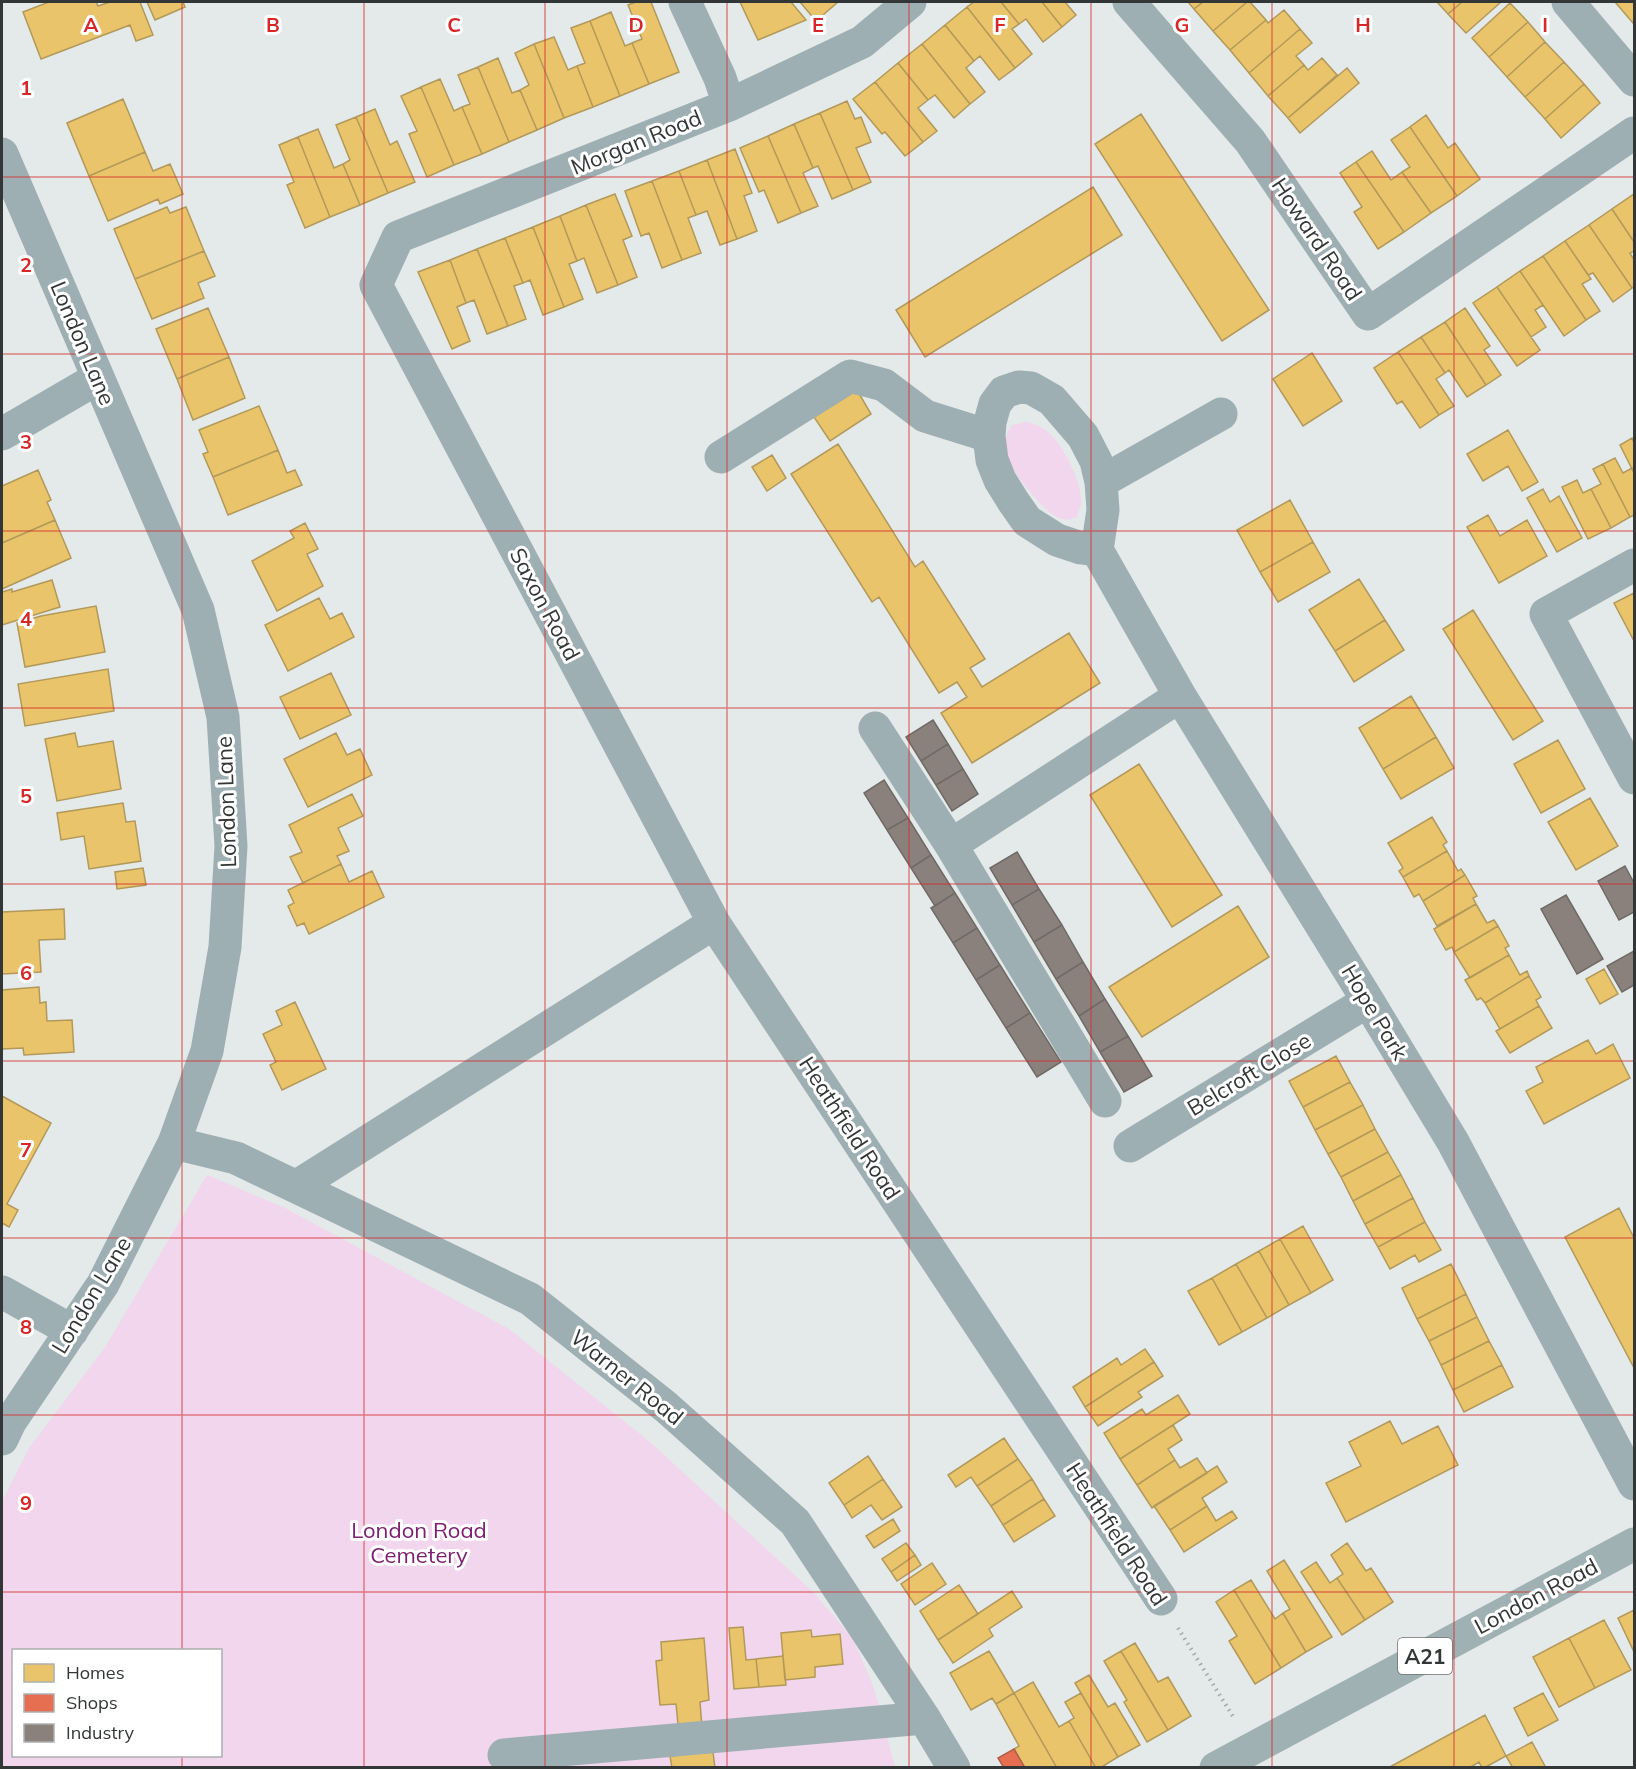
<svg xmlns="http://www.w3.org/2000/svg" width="1636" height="1769" font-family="Mulish,sans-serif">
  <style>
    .green { fill: #f1d6ed; fill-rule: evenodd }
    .homes { fill: #e9c46a; stroke: #b2995a; stroke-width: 1.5 }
    .shops { fill: #e76f51; stroke: #b15e49; stroke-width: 1.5 }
    .industry { fill: #8a817c; stroke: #706a67; stroke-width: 1.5 }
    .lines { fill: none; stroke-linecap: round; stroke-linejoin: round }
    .path { stroke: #9eaaac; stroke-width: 4; stroke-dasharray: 1.5 4.5; stroke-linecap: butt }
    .minor { stroke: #9eafb3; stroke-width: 33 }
    .major { stroke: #9fb1b3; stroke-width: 33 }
    .grid { fill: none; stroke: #d62828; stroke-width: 1.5; stroke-opacity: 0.55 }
    .labels { text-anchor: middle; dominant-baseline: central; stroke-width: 6; stroke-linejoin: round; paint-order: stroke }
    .shield { fill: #fff; stroke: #707272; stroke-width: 1.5 }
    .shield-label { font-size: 21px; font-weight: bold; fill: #323636 }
    .street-label { font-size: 22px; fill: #323636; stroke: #fff }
    .park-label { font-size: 22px; fill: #7d2072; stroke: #fff }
    .grid-label { font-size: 20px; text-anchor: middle; font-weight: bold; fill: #d62828; stroke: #fff; stroke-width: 6; stroke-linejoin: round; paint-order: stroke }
  </style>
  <rect width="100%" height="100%" fill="#e4e9e9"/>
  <path class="green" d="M1026 422C1034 424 1041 426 1048 432 1063 445 1083 483 1081 504 1080 508 1078 513 1077 517 1066 523 1058 518 1049 512 1030 493 990 453 1012 425Z
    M207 1175 285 1208 509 1329 650 1442 814 1593 853 1639 874 1688 895 1767H2V1501L29 1448 104 1349ZM14 1650H220V1756H14Z"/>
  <path class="homes" d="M49 2H96L98 6 110 2H140L153 35 136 41 130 25 41 59 23 12Z
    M147 2H183L185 7 155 20Z
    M636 2H651L679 72 649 84 632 43 642 39 628 5Z
    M740 2H791L806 20 758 40Z
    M800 2H838L816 21Z
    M974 2H1001L1019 24 1012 29 1032 54 1015 68 967 7Z
    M1001 2H1042L1062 27 1043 42 1026 19 1019 24Z
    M1042 2H1065L1076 15 1062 27Z
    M1188 2H1203L1194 9Z
    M1203 2H1247L1213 31 1194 9Z
    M1247 2H1250L1266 20 1230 50 1213 31Z
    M1437 2H1462L1448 14Z
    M1462 2H1501L1466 33 1448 14Z
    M1615 2H1634V23H1633Z
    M1510 3 1528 22 1489 57 1472 38Z
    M967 7 1015 68 999 80 980 56 974 61 945 25Z
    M1284 10 1300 29 1249 73 1230 50 1266 20 1268 23Z
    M611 12 625 46 632 43 649 84 620 96 590 21Z
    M590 21 620 96 593 107 577 66 585 63 571 28Z
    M1528 22 1545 42 1507 77 1489 57Z
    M945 25 974 61 966 68 985 92 970 104 922 44Z
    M1300 29 1312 43 1296 56 1304 65 1268 96 1249 73Z
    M554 37 568 70 577 66 593 107 564 118 534 44Z
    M1545 42 1564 62 1525 97 1507 77Z
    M534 44 564 118 537 130 520 90 529 85 515 53Z
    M922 44 970 104 954 118 935 95 928 100 898 63Z
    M498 58 512 93 520 90 537 130 509 142 478 67Z
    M1322 58 1337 75 1288 118 1268 96 1304 65 1308 70Z
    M1564 62 1584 84 1545 119 1525 97Z
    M898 63 928 100 918 108 937 131 923 142 875 82Z
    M478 67 509 142 482 154 462 107 470 104 458 75Z
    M1347 68 1359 83 1300 133 1288 118Z
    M440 79 454 111 462 107 482 154 454 165 421 87Z
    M875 82 923 142 905 156 885 132 882 134 853 99Z
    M1584 84 1600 103 1561 138 1545 119Z
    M421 87 454 165 427 177 409 134 417 131 401 96Z
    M123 99 145 152 89 176 67 123Z
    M847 101 855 119 861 117 871 142 856 148 871 182 853 190 820 113Z
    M375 109 390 145 397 141 415 182 388 193 356 117Z
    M820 113 853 190 832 199 818 166 813 168 794 124Z
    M1141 114 1269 310 1222 341 1095 144Z
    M1426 115 1448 148 1455 143 1480 179 1457 196 1410 127Z
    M356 117 388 193 360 205 343 164 350 160 336 125Z
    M794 124 813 168 803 173 818 206 801 213 768 136Z
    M1410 127 1457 196 1431 213 1402 172 1410 167 1391 140Z
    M318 129 334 168 343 164 360 205 330 217 298 137Z
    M768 136 801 213 778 223 764 190 759 192 740 148Z
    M298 137 330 217 305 228 287 185 294 182 279 145Z
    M735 149 752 193 744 196 757 231 737 239 707 160Z
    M1372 151 1391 180 1402 172 1431 213 1404 232 1356 162Z
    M145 152 153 171 170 164 183 194 160 204 158 199 108 221 89 176Z
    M707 160 737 239 720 245 707 211 696 215 679 171Z
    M1356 162 1404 232 1378 249 1354 212 1362 207 1340 173Z
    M679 171 696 215 688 218 701 253 682 260 652 181Z
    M652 181 682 260 662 268 649 233 641 236 625 191Z
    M1093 187 1122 235 925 357 896 310Z
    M615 194 632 236 623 240 637 277 618 285 586 205Z
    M1634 194V242L1612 209Z
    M586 205 618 285 597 293 584 258 577 261 560 216Z
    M167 207 170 213 186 207 204 251 135 279 114 229Z
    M1612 209 1634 242V251L1630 253 1634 260V287L1632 288 1589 225Z
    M560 216 577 261 569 264 583 299 564 307 533 227Z
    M1589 225 1632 288 1613 302 1593 273 1588 275 1565 241Z
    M533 227 564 307 543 315 530 280 523 283 505 238Z
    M505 238 523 283 514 286 526 319 508 326 477 249Z
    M1565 241 1591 279 1582 284 1600 311 1586 320 1543 256Z
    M477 249 508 326 487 334 474 300 466 303 450 260Z
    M204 251 215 276 198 283 204 298 152 319 135 279Z
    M1543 256 1586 320 1564 336 1520 271Z
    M450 260 466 303 457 307 470 341 452 349 418 272Z
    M1520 271 1543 305 1535 310 1546 327 1531 337 1497 287Z
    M1497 287 1540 350 1517 366 1473 303Z
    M208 308 229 357 177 379 156 329Z
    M1465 308 1490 346 1484 350 1501 375 1486 385 1445 322Z
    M1445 322 1486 385 1467 397 1449 370 1445 373 1421 337Z
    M1421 337 1445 373 1436 379 1454 406 1439 415 1398 352Z
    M1398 352 1439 415 1420 428 1402 401 1397 404 1374 368Z
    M1312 353 1342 401 1303 426 1273 379Z
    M229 357 245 398 193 420 177 379Z
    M857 390 871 414 830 441 814 417Z
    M259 406 278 450 213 477 203 454 208 452 199 430Z
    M1508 430 1538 482 1522 491 1508 466 1483 481 1467 454Z
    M1632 438 1634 443V473L1620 445Z
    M838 444 915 567 923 561 985 659 970 668 982 687 1069 633 1100 683 972 763 941 713 967 697 957 682 939 693 879 597 872 602 791 474Z
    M278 450 287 473 295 470 302 485 228 515 213 477Z
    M772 455 786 478 767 491 752 467Z
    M1615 458 1623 473 1632 468 1634 473V515L1630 517 1603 464Z
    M1603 464 1630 517 1611 528 1591 489 1601 484 1593 469Z
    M38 470 51 500 47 502 55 520 2 543V486Z
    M1577 480 1583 493 1591 489 1611 528 1588 539 1562 487Z
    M1543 489 1550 502 1559 496 1582 538 1557 552 1527 498Z
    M1290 500 1313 542 1260 572 1237 530Z
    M1488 515 1500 536 1527 520 1547 556 1499 583 1467 527Z
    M55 520 71 558 2 589V543Z
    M305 523 318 549 307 554 323 586 277 611 252 561 294 538 290 531Z
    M1313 542 1330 572 1278 602 1260 572Z
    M1359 579 1385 620 1335 651 1309 610Z
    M52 580 60 607 2 625V592L12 589V592Z
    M1634 593V641L1614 603Z
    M319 598 330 619 342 613 354 637 288 671 265 625Z
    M96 606 105 652 25 667 17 623 41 616Z
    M1473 610 1543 721 1513 740 1443 629Z
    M1385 620 1404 650 1354 682 1335 651Z
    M108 669 114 711 25 726 18 684Z
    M331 673 351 715 300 739 280 697Z
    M1411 696 1436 737 1383 769 1359 728Z
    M75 733 78 747 113 741 121 789 57 801 45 739Z
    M336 733 347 755 360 749 372 775 308 807 284 759Z
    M1436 737 1454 768 1401 799 1383 769Z
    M1558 740 1585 789 1541 813 1514 764Z
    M1139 764 1222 895 1172 927 1090 795Z
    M352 794 363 816 338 828 349 851 337 856 341 864 303 883 290 857 302 852 289 825Z
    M1590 798 1618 846 1576 870 1548 822Z
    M123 803 126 822 135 821 141 861 89 869 84 836 61 840 57 813Z
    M1432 817 1447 842 1443 845 1447 851 1403 877 1399 871 1403 868 1388 843Z
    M1447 851 1458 871 1461 869 1465 875 1423 901 1419 894 1414 897 1403 877Z
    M341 864 349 882 372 871 384 897 309 934 304 923 297 926 288 906 294 903 288 890Z
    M143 868 146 885 117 889 115 872Z
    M1465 875 1477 896 1473 898 1476 904 1437 926 1423 901Z
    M1476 904 1487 923 1494 920 1498 926 1454 952 1452 947 1446 950 1434 929Z
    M1238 906 1269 957 1142 1037 1109 987Z
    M64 909 65 939 39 940 41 972 2 974V912Z
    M1498 926 1509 946 1505 948 1509 955 1470 978 1454 952Z
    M1509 955 1520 975 1527 971 1529 976 1485 1003 1481 998 1477 1000 1465 980Z
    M1604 969 1618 994 1600 1004 1586 979Z
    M1529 976 1541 997 1536 1000 1539 1006 1500 1029 1485 1003Z
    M39 987 40 1003 46 1002 47 1021 72 1020 74 1052 24 1055 23 1048 2 1049V990Z
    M295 1002 326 1069 282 1090 270 1065 276 1062 263 1034 282 1025 276 1011Z
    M1539 1006 1552 1028 1510 1053 1496 1031Z
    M1588 1040 1596 1054 1613 1044 1630 1078 1544 1124 1526 1091 1543 1082 1536 1067Z
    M1336 1056 1350 1082 1303 1107 1289 1081Z
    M1350 1082 1363 1105 1315 1130 1303 1107Z
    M2 1096 51 1123 7 1204 18 1210 9 1227 2 1223Z
    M1363 1105 1375 1129 1328 1154 1315 1130Z
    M1375 1129 1388 1152 1341 1177 1328 1154Z
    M1388 1152 1401 1175 1353 1201 1341 1177Z
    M1401 1175 1413 1198 1365 1224 1353 1201Z
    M1413 1198 1425 1222 1378 1247 1365 1224Z
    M1619 1208 1634 1238V1365L1633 1366 1565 1237Z
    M1425 1222 1441 1250 1419 1262 1415 1255 1390 1269 1378 1247Z
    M1303 1226 1333 1280 1311 1293 1280 1239Z
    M1280 1239 1311 1293 1289 1305 1259 1251Z
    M1259 1251 1289 1305 1267 1318 1236 1264Z
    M1236 1264 1267 1318 1242 1332 1212 1278Z
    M1451 1264 1466 1294 1417 1319 1402 1288Z
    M1212 1278 1242 1332 1219 1345 1188 1291Z
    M1466 1294 1477 1317 1429 1341 1417 1319Z
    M1477 1317 1489 1341 1441 1365 1429 1341Z
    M1489 1341 1502 1365 1453 1390 1441 1365Z
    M1145 1349 1154 1362 1085 1407 1073 1387 1117 1358 1121 1365Z
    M1154 1362 1163 1376 1138 1392 1142 1397 1098 1426 1085 1407Z
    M1502 1365 1513 1387 1464 1412 1453 1390Z
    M1178 1395 1190 1414 1120 1459 1104 1433 1142 1409 1146 1415Z
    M1390 1421 1402 1444 1438 1426 1458 1465 1346 1522 1326 1483 1361 1466 1349 1442Z
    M1173 1425 1182 1440 1168 1449 1175 1460 1137 1485 1120 1459Z
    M1004 1438 1018 1459 977 1486 971 1477 956 1487 948 1475Z
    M868 1456 883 1479 844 1505 829 1483Z
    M1197 1458 1207 1473 1152 1508 1137 1485 1175 1460 1180 1468Z
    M1018 1459 1032 1479 991 1506 977 1486Z
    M1217 1466 1227 1482 1202 1498 1207 1506 1170 1530 1154 1506Z
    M883 1479 902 1507 882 1520 871 1505 852 1518 844 1505Z
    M1032 1479 1044 1499 1003 1525 991 1506Z
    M1044 1499 1055 1516 1014 1542 1003 1525Z
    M1207 1506 1216 1521 1232 1511 1237 1518 1184 1552 1170 1530Z
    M893 1519 900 1531 874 1548 866 1536Z
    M906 1543 915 1555 891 1572 882 1559Z
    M1347 1543 1366 1571 1371 1568 1393 1602 1365 1620 1337 1578 1343 1574 1331 1555Z
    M915 1555 921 1565 897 1581 891 1572Z
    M1284 1560 1332 1637 1306 1652 1283 1613 1290 1609 1267 1571Z
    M1316 1562 1330 1583 1337 1578 1365 1620 1342 1635 1301 1572Z
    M932 1563 946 1584 915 1605 901 1584Z
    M1251 1580 1275 1619 1283 1613 1306 1652 1281 1668 1234 1590Z
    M959 1585 978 1614 938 1640 920 1611Z
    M1234 1590 1281 1668 1255 1684 1229 1641 1237 1636 1216 1602Z
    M1012 1591 1022 1607 989 1629 993 1636 953 1663 938 1640Z
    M1634 1610V1652L1618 1618Z
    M1604 1620 1631 1670 1595 1688 1569 1638Z
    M743 1627 746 1660 756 1659 759 1687 734 1689 729 1628Z
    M811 1630 812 1637 840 1634 843 1664 815 1667V1677L785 1680 781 1633Z
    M704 1638 709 1700 700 1702 704 1753 713 1752 715 1768H672L670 1756 681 1755 676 1704 660 1705 656 1661 662 1660 661 1642Z
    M1569 1638 1595 1688 1559 1707 1533 1657Z
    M1135 1643 1158 1682 1168 1677 1191 1716 1168 1730 1121 1651Z
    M989 1651 1014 1693 996 1704 992 1698 971 1710 950 1673Z
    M1121 1651 1168 1730 1147 1742 1124 1702 1127 1700 1104 1661Z
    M783 1656 786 1685 759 1687 756 1659Z
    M1089 1675 1108 1707 1115 1703 1140 1745 1118 1757 1075 1683Z
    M1033 1682 1059 1727 1069 1721 1096 1768H1057L1014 1693Z
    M1014 1693 1057 1768H1025L1014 1749 1019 1746 996 1704Z
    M1081 1693 1118 1757 1100 1768H1096L1069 1721 1074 1718 1065 1702Z
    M1543 1693 1558 1720 1528 1736 1514 1708Z
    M1485 1715 1506 1756 1484 1768H1482L1479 1762 1469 1768H1388Z
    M1532 1742 1546 1768H1513L1506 1756Z"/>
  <path class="shops" d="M1014 1749 1025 1768H1004L998 1758Z"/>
  <path class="industry" d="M933 720 948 744 921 761 906 737Z
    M948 744 963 769 936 785 921 761Z
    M963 769 978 794 952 811 936 785Z
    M884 780 908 818 887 830 864 793Z
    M908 818 931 855 911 868 887 830Z
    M1017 852 1039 889 1012 905 990 868Z
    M931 855 955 893 935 906 911 868Z
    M1625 866 1634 883V912L1619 920 1598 881Z
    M1039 889 1062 925 1034 942 1012 905Z
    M955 893 977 928 953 943 931 908Z
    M1566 895 1603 959 1577 974 1541 909Z
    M1062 925 1083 962 1056 979 1034 942Z
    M977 928 1000 965 976 980 953 943Z
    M1634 951V985L1622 992 1607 966Z
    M1083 962 1105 999 1079 1016 1056 979Z
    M1000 965 1030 1013 1006 1028 976 980Z
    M1105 999 1128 1036 1100 1052 1079 1016Z
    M1030 1013 1061 1062 1037 1077 1006 1028Z
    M1128 1036 1152 1076 1124 1092 1100 1052Z"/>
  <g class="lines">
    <path class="path" d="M1178 1628 1234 1718"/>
    <path class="minor" d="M685 2 720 78 729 105
      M1129 2 1250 141 1368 314 1634 133
      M1568 2 1634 80
      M2 154 198 610 223 717 231 846 225 947 207 1051 174 1143 103 1284 10 1422 2 1439
      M2 434 98 378
      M721 457 850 376 884 385 925 416 989 436
      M1101 482 1221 414
      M1097 550 1081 548 1057 540 1027 521 1013 501 1000 480 992 460 989 436 990 422 995 404 1004 392 1019 387 1031 388 1052 400 1083 436 1096 461 1101 482 1103 510 1097 550 1180 696 1368 1001 1453 1142 1634 1484
      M1634 565 1546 614 1634 778
      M875 728 951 845 1105 1101
      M951 845 1180 696
      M714 923 376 285 398 237 729 105 862 42 910 2
      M174 1143 236 1158 530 1299 666 1407 795 1522 924 1718 954 1768
      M1130 1146 1368 1001
      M297 1186 714 923 1161 1599
      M2 1292 72 1331
      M504 1755 924 1718"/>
    <path class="major" d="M1216 1768 1634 1544"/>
  </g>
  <path class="grid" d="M182 2V1650M364 2V1768M545 2V1768M727 2V1768M909 2V1768M1091 2V1768M1272 2V1768M1454 2V1768M2 177H1634M2 354H1634M2 531H1634M2 708H1634M2 884H1634M2 1061H1634M2 1238H1634M2 1415H1634M2 1592H1634M182 1756V1768"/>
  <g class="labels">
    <rect class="shield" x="1398" y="1638" width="54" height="36" rx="4.5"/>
    <g class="shield-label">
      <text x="1425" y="1656">A21</text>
    </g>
    <g class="street-label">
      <text transform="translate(636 142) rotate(-22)">Morgan Road</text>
      <text transform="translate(1317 239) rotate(56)">Howard Road</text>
      <text transform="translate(83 343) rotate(67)">London Lane</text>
      <text transform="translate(545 604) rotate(62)">Saxon Road</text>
      <text transform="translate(226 802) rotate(-92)">London Lane</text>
      <text transform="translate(1375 1012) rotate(59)">Hope Park</text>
      <text transform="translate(1249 1074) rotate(-31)">Belcroft Close</text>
      <text transform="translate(850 1128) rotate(57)">Heathfield Road</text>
      <text transform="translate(91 1295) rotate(-59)">London Lane</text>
      <text transform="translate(627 1377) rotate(39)">Warner Road</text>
      <text transform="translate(1117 1534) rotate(57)">Heathfield Road</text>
      <text transform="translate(1536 1596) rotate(-28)">London Road</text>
    </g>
    <g class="park-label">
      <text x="419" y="1530">London Road<tspan x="419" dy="25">Cemetery</tspan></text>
    </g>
  </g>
  <g class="grid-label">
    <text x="91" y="32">A</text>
    <text x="273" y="32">B</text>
    <text x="454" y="32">C</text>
    <text x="636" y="32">D</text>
    <text x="818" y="32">E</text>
    <text x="1000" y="32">F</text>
    <text x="1182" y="32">G</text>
    <text x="1363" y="32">H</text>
    <text x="1545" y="32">I</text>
    <text x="26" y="95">1</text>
    <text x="26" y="272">2</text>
    <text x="26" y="449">3</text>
    <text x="26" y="626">4</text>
    <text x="26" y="803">5</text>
    <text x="26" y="980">6</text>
    <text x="26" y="1157">7</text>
    <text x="26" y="1334">8</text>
    <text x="26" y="1510">9</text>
  </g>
  <rect width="1636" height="1769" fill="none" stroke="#323636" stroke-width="6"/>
  <rect x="12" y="1649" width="210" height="108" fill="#ffffff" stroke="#adafaf" stroke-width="1.5"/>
  <rect x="24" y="1664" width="30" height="18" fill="#e9c46a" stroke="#adafaf" stroke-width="1.5"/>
  <text x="66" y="1679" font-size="18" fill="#323636">Homes</text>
  <rect x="24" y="1694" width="30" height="18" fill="#e76f51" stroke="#adafaf" stroke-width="1.5"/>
  <text x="66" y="1709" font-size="18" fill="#323636">Shops</text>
  <rect x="24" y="1724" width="30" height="18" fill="#8a817c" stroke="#adafaf" stroke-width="1.5"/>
  <text x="66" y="1739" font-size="18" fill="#323636">Industry</text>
</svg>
